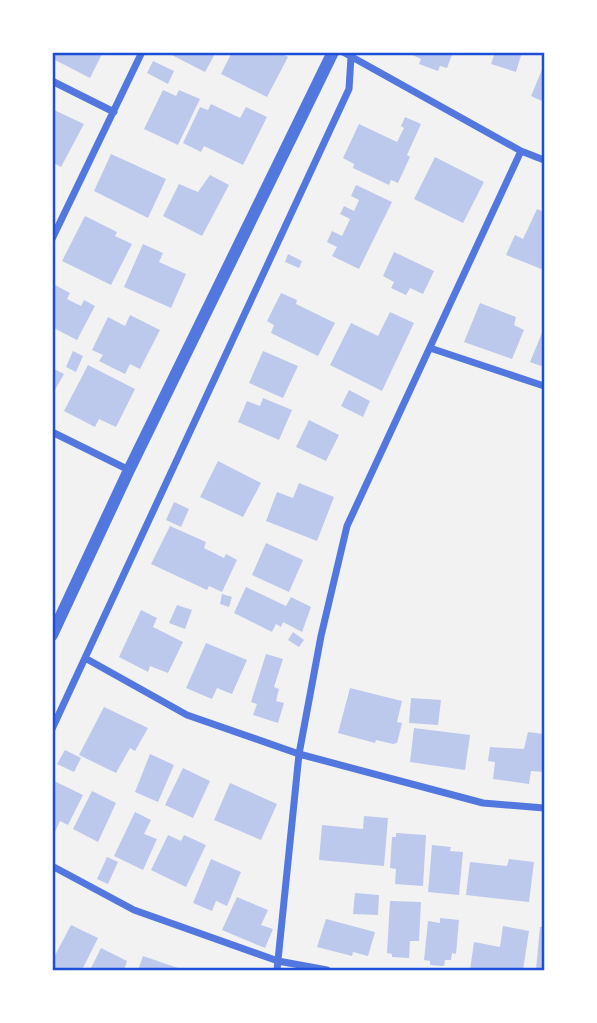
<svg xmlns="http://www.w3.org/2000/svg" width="597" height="1023" font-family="'Titillium Web',sans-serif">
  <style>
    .building { fill: #bdc9ec }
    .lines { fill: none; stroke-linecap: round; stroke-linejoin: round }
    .minor { stroke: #5277de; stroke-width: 7 }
    .tertiary { stroke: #5277de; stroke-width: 12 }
    .neatline { fill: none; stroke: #1d4ed8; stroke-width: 2.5 }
  </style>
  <rect width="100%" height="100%" fill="#f2f2f2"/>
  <path class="building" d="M52 52H103L90 78 55 60V62L52 61Z
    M166 52H216L205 72Z
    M232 52H279L288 57 267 97 221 74Z
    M406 52H453L447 68 440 66 438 71 419 64 421 59Z
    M495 52H522L516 72 491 64Z
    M153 61 174 71 168 84 147 73Z
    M544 65V102L531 96Z
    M163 90 176 96 179 90 200 99 178 145 144 129Z
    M211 104 240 118 246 107 267 117 243 165 204 146 201 152 183 143 200 107 208 110Z
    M52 109 84 124 61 167 52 162Z
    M405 117 421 124 407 155 410 157 398 183 391 180 389 185 353 168 354 164 343 158 359 124 397 142 404 128 401 126Z
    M111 154 166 179 148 218 94 191Z
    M435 157 484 182 463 223 414 199Z
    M210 175 229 185 202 236 163 216 179 184 198 192Z
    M356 185 392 202 359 269 332 256 337 247 327 242 332 231 342 236 350 219 340 214 344 206 354 211 359 200 351 196Z
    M537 209 544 212V270L506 255 515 235 523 239Z
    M85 216 117 232 115 236 132 244 111 285 62 261Z
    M143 244 163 253 159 262 186 274 171 308 124 287Z
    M394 252 434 271 423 294 410 288 406 295 391 288 394 282 383 276Z
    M288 254 302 261 299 268 285 262Z
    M55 285 70 293 67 299 81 306 84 300 95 306 77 340 52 327V290Z
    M281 293 297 300 296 304 335 323 318 356 271 333 274 325 267 321Z
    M480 303 516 317 514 325 524 330 512 359 464 342Z
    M390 312 414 323 382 391 330 365 351 323 378 336Z
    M130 315 160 330 140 369 130 364 125 374 99 361 103 355 92 350 108 317 125 326Z
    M544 328V367L530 362Z
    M73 351 83 356 76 372 66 367Z
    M263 351 298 366 283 398 249 383Z
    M88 365 135 389 116 427 99 419 95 427 64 411Z
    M52 368 64 374 52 395Z
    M349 390 370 401 363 417 341 406Z
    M263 398 292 410 279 440 238 422 247 401 260 406Z
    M309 420 339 435 326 461 296 447Z
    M218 461 261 483 243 517 200 497Z
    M299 483 334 497 317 541 266 521 277 492 293 498Z
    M174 502 189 509 181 527 166 520Z
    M170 526 206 542 204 548 224 558 226 554 237 560 222 592 209 586 207 590 151 564Z
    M266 543 303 560 289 592 252 575Z
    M246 587 286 606 291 597 311 607 302 632 283 622 281 627 276 624 272 632 234 613Z
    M222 594 232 597 229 607 220 604Z
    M177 605 192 610 185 629 169 623Z
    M141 610 157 618 153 627 183 642 168 673 150 666 148 672 119 657Z
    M293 632 304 640 299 647 288 640Z
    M206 643 247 660 232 694 217 688 212 699 186 688Z
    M266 654 283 659 274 687 279 689 276 701 284 703 278 723 253 715 257 704 251 702Z
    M350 688 402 701 397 722 402 723 397 743 393 744 376 740 375 743 338 733Z
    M411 698 441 700 438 725 409 723Z
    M104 707 148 728 135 751 130 748 116 773 79 755Z
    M414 728 470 735 465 770 410 762Z
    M528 732 544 734V772L531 771 529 784 493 779 495 762 488 761 490 747 524 749Z
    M65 750 81 758 74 772 57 764Z
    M150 754 174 765 158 802 135 792Z
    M183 768 210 781 193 818 165 805Z
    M52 780 83 795 68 825 60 821 55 832 52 831Z
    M230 783 277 804 261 840 214 820Z
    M92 791 116 803 98 842 73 829Z
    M135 812 151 820 144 834 157 839 143 870 114 856Z
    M364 816 388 818 384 866 319 860 322 825 363 829Z
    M396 833 426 835 423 886 395 884 396 869 390 868 392 837H396Z
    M168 835 181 841 184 835 206 845 186 887 151 870Z
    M432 845 451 847 450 851 463 852 459 895 428 892Z
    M107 857 118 862 108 884 97 879Z
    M211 859 241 872 227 906 216 901 212 911 193 903Z
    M509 859 534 862 529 902 466 895 470 862 507 866Z
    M355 893 379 895 378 915 353 914Z
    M237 897 268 910 261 925 273 929 265 948 222 930Z
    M390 901 421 902 419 941H410L409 958 392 957V954L387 953Z
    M440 918 459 920 456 954 452 953 451 960H445L444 966 430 965V961L424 960 428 921 440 923Z
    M326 919 375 932 368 956 353 952 352 956 317 947Z
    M71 925 98 938 82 970H52V961Z
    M503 926 529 931 523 970H470L474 942 500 947Z
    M540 927H544V970H536Z
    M101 948 127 961 124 970H90Z
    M143 956 184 970H138Z"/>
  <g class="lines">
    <path class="minor" d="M343 52 521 151 544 160
      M52 81 114 112
      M52 239 142 52
      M430 348 544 386
      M52 432 129 470
      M85 658 187 715 299 754 483 803 544 808
      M52 729 349 89 351 57
      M52 866 134 910 278 961 327 970
      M277 970 299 754 321 636 347 526 521 151"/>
    <path class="tertiary" d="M52 635 129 470 333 52"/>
  </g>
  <rect width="597" height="1023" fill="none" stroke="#ffffff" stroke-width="108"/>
  <rect x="54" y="54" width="489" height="915" class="neatline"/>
</svg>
